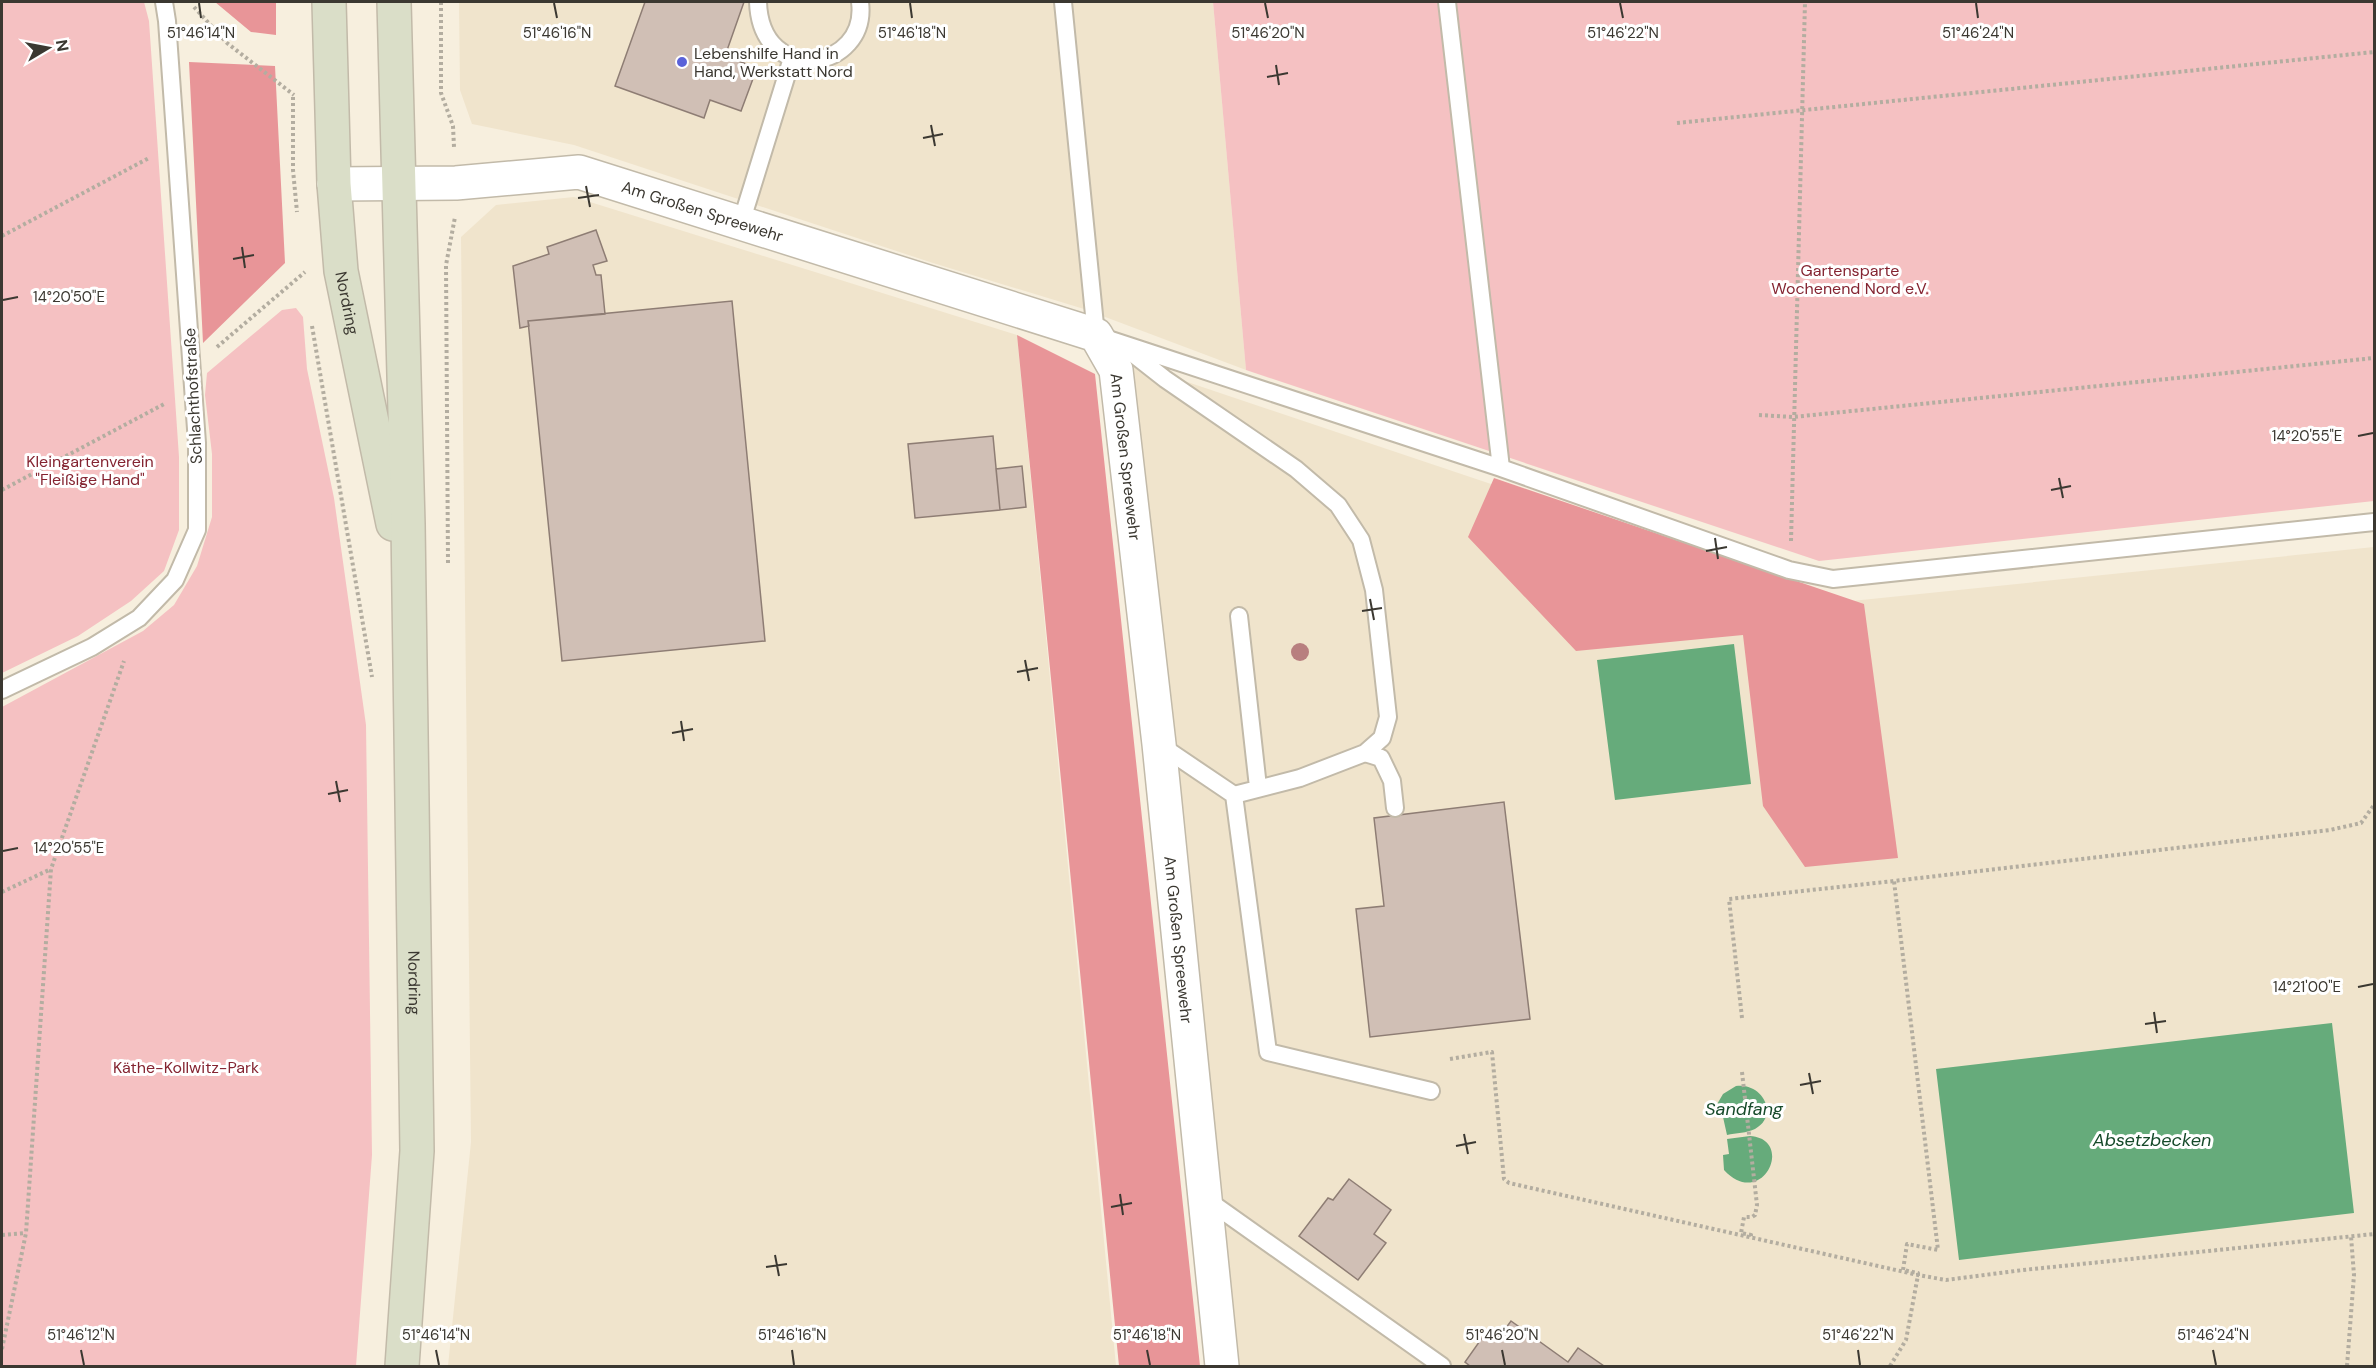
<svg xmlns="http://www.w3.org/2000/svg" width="2376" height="1368" font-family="'DM Sans',sans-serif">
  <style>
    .built { fill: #f0e4cc }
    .green { fill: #f5c1c2 }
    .forest { fill: #e89598 }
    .water { fill: #66ab7b }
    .building { fill: #d0bfb5; stroke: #8e7d74; stroke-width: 1.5 }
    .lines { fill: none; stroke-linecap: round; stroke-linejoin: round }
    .lane-casing { stroke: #c2baa9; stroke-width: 20 }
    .street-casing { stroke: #c2baa9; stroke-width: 36 }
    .secondary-casing { stroke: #c2baa9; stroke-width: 36 }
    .path { stroke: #b3ada0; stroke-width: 4; stroke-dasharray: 3 3; stroke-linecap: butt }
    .lane { stroke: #fff; stroke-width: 16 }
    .street { stroke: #fff; stroke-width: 33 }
    .secondary { stroke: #dadec8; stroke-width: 33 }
    .tree { fill: #b87f7f }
    .ticks { fill: none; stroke: #3b3831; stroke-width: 2 }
    .poi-dot { fill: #5a62d9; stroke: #fff; stroke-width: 2 }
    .labels { text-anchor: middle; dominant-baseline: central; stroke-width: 6; stroke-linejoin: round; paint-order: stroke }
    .poi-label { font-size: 16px; fill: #3b3831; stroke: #fff; text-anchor: start }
    .street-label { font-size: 16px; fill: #3b3831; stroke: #fff }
    .park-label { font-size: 16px; fill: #842431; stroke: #fff }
    .water-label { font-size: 18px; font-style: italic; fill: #164a2a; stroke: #fff }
    .ticks-label { font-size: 15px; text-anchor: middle; fill: #3b3831; stroke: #fff; stroke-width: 6; stroke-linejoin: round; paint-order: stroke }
  </style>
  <rect width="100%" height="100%" fill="#f7efde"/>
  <path class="built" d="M459 2H1213L1246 370 1084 309 933 263 574 145 472 124 460 90Z
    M574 197 1017 335 1116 1366H448L471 1142 461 237 496 205Z
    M1131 363 1842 602 2374 547V1366H1234Z"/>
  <path class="green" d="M2 2H144L149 21 179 457V530L164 571 131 601 78 636 2 673Z
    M1213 2H2374V501L1819 561 1246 370Z
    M296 308 303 317 307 369 334 498 366 725 372 1155 356 1366H2V707L143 631 174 605 197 566 212 517V454L205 395 207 373 282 310Z"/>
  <path class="forest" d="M215 2H276V35L251 32Z
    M189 62 275 66 285 263 203 343Z
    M1017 335 1095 374 1200 1366H1119Z
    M1494 478 1864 604 1898 858 1805 867 1763 806 1743 635 1576 651 1468 537Z"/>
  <path class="water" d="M1734 644 1751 784 1615 800 1597 660Z
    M2332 1023 2354 1213 1959 1260 1936 1069Z
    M1736 1086C1762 1082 1780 1115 1755 1129 1747 1133 1736 1133 1727 1135L1723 1117 1719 1118 1716 1106 1723 1094Z
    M1750 1136C1796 1139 1762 1211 1724 1170L1723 1155 1729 1154 1727 1139Z"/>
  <path class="building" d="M645 2H744L725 56 757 68 741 111 710 100 704 118 615 86Z
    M596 230 607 261 593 265 596 275H601L605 314 528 321 529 326 520 328 513 266 549 254 547 247Z
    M732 301 765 641 562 661 528 321Z
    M993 436 1000 510 915 518 908 444Z
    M1022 466 1026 507 1000 510 996 469Z
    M1504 802 1530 1019 1370 1037 1356 909 1384 906 1374 818Z
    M1349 1179 1391 1210 1374 1234 1386 1243 1358 1280 1299 1236 1328 1198 1333 1200Z
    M1511 1321 1568 1362 1578 1348 1604 1366H1470L1465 1362 1489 1328 1500 1336Z"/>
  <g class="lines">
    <defs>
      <path id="lane" d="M758 2C761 88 869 71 860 2
        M1063 2 1096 335 1501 468 1789 570 1833 579 2374 522
        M1447 2 1501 468
        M741 223 792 58
        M1128 350 1165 379 1296 469 1338 505 1361 540 1374 590 1388 717 1382 738 1365 753 1300 778 1234 795
        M1239 616 1258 787
        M2 690 92 647 139 618 175 580 197 530V443L167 21 164 2
        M1160 745 1234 795 1268 1052 1431 1091
        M1365 753 1381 758 1392 781 1395 808
        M1206 1199 1442 1366"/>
      <g id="street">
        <path id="s1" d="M334 184 456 183 579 172 1096 335 1116 370 1159 744 1222 1366"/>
      </g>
      <g id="secondary">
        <path id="s2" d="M329 2 334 184 341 271 393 524"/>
        <path id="s3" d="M394 2 408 524 417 1151 402 1366"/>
      </g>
    </defs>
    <use href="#lane" class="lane-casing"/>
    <use href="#street" class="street-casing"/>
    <use href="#secondary" class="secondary-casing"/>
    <path class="path" d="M441 2V93L453 126 454 147
      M194 7 227 43 294 95
      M293 97V170L297 212
      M1677 123 2374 52
      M2 236 149 158
      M312 326 372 677
      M217 347 305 272
      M1759 415 1793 417 2374 358
      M2 490 166 403
      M1791 541 1805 2
      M448 563 446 265 455 217
      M2 892 51 869
      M1742 1018 1729 899 1894 881
      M1450 1059 1492 1052 1504 1179 1509 1183 1918 1275 1946 1280 2023 1270 2374 1234
      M1742 1072 1757 1205 1755 1215 1752 1217H1744L1741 1233 1751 1235 1750 1238
      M2 1235 26 1233
      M2 1349 26 1233 51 869 124 661
      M1890 1366 1906 1340 1918 1275V1273L1903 1270 1907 1244 1938 1250 1894 881 2330 830 2361 823 2374 805
      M2347 1366 2354 1275 2351 1236"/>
    <use href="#lane" class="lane"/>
    <use href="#street" class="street"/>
    <use href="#secondary" class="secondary"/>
  </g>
  <circle class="tree" cx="1300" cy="652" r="9"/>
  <path class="ticks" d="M199 3 201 18M554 3 557 18M910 3 912 18M1265 3 1268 18M1620 3 1623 18M1976 3 1978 18M1276 65 1279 85M1267 77 1288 73M931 125 935 146M923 138 943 134M586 186 590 207M578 198 599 195M242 247 245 268M233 259 254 255M3 300 18 297M2358 436 2373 433M2059 478 2063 498M2051 490 2071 486M1715 538 1718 559M1706 551 1727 547M1370 599 1374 620M1362 611 1382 608M1025 660 1029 681M1017 672 1038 668M681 721 684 741M672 733 693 729M336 781 340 802M328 794 348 790M3 851 18 848M2358 987 2373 984M2154 1012 2157 1033M2145 1024 2166 1021M1809 1073 1813 1094M1800 1085 1821 1081M1464 1134 1468 1154M1456 1146 1476 1142M1120 1194 1123 1215M1111 1207 1132 1203M775 1255 779 1276M766 1267 787 1264M81 1350 84 1365M436 1350 439 1365M792 1350 794 1365M1147 1350 1150 1365M1502 1350 1505 1365M1858 1350 1860 1365M2213 1350 2216 1365"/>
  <circle class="poi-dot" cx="682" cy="62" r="6"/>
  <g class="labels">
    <g class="poi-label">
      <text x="694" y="53">Lebenshilfe Hand in<tspan x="694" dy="18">Hand, Werkstatt Nord</tspan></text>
    </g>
    <g class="street-label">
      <text stroke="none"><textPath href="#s1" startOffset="375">Am Großen Spreewehr</textPath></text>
      <text stroke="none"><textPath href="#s2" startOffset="302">Nordring</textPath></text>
      <text transform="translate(193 396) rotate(-93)">Schlachthofstraße</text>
      <text stroke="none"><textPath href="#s1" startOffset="915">Am Großen Spreewehr</textPath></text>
      <text stroke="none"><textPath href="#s1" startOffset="1401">Am Großen Spreewehr</textPath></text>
      <text stroke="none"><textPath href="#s3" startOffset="981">Nordring</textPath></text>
    </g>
    <g class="park-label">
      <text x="1850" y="270">Gartensparte<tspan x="1850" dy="18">Wochenend Nord e.V.</tspan></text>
      <text x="90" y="461">Kleingartenverein<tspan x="90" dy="18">"Fleißige Hand"</tspan></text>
      <text x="186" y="1067">Käthe-Kollwitz-Park</text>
    </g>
    <g class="water-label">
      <text x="1744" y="1109">Sandfang</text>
      <text x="2152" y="1140">Absetzbecken</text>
    </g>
  </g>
  <g class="ticks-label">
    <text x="1978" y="38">51°46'24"N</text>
    <text x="201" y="38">51°46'14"N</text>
    <text x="557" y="38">51°46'16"N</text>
    <text x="912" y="38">51°46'18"N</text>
    <text x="1268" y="38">51°46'20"N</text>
    <text x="1623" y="38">51°46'22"N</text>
    <text x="69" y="302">14°20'50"E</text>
    <text x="2307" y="441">14°20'55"E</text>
    <text x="69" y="853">14°20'55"E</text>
    <text x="2307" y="992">14°21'00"E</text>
    <text x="81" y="1340">51°46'12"N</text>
    <text x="436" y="1340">51°46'14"N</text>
    <text x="792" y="1340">51°46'16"N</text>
    <text x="1147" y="1340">51°46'18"N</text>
    <text x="1502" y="1340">51°46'20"N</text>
    <text x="1858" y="1340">51°46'22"N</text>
    <text x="2213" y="1340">51°46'24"N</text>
  </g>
  <rect width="2376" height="1368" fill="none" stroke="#3b3831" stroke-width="6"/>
  <g transform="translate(48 48) rotate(80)" stroke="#ffffff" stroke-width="4.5" paint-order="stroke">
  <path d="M0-4.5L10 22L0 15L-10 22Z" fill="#3b3831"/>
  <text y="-9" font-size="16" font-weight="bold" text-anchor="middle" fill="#3b3831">N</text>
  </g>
</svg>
